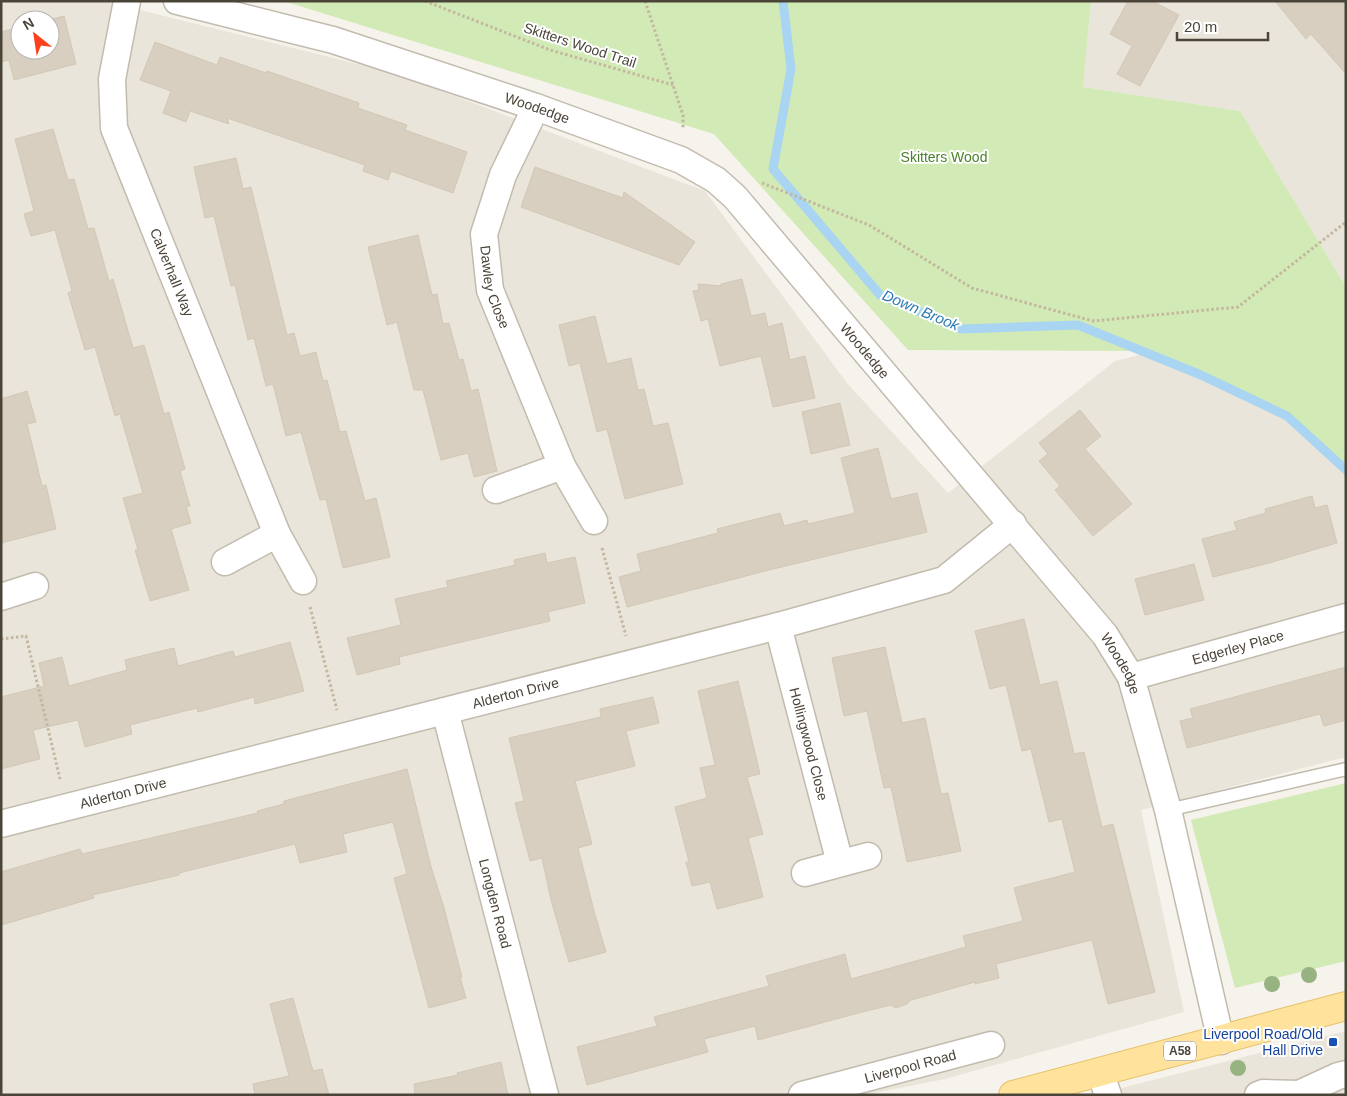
<svg xmlns="http://www.w3.org/2000/svg" width="1347" height="1096" font-family="Arial,sans-serif">
  <style>
    .residential { fill: #eae5da; fill-rule: evenodd }
    .green { fill: #d2eab5 }
    .lines { fill: none; stroke-linecap: round; stroke-linejoin: round }
    .stream { stroke: #a9d4f2; stroke-width: 9 }
    .building { fill: #d8cfc1; stroke: #d3c7b4 }
    .lane-casing { stroke: #c2bbae; stroke-width: 15 }
    .street-casing { stroke: #c2bbae; stroke-width: 29 }
    .primary-casing { stroke: #e6c16a; stroke-width: 30 }
    .path { stroke: #c4b79f; stroke-width: 3; stroke-dasharray: 2.5 2.5; stroke-linecap: butt }
    .lane { stroke: #fff; stroke-width: 12 }
    .street { stroke: #fff; stroke-width: 26 }
    .primary { stroke: #ffe39c; stroke-width: 28 }
    .tree { fill: #97b381 }
    .transit-dot { fill: #1a4fb4; stroke: #fff; stroke-width: 2 }
    .labels { text-anchor: middle; dominant-baseline: central; stroke-width: 4; stroke-linejoin: round; paint-order: stroke }
    .shield { fill: #fff; stroke: #817c74; stroke-width: 1 }
    .shield-label { font-size: 12px; font-weight: bold; fill: #4b4439 }
    .street-label { font-size: 14px; fill: #4b4439; stroke: #fff }
    .park-label { font-size: 14px; fill: #4a7f2a; stroke: #fff }
    .transit-label { font-size: 14px; fill: #164399; stroke: #fff; text-anchor: end }
    .water-label { font-size: 15px; font-style: italic; fill: #2e7ab2; stroke: #fff }
  </style>
  <rect width="100%" height="100%" fill="#f6f3ec"/>
  <path class="residential" d="M1 1H104L394 73 705 191 847 383 948 493 1115 361 1155 351 1311 434 1346 472V757L1141 810 1184 1012 945 1079 864 1095H1ZM20 20H50V50H20Z
    M1091 1H1346V287L1240 111 1083 87Z
    M1346 1031V1095H1094Z"/>
  <path class="green" d="M283 1H1091L1083 87 1240 111 1346 287V472L1311 434 1155 351 908 350 714 134Z
    M1346 783V961L1235 988 1191 820Z"/>
  <g class="lines">
    <path class="stream" d="M783 1 791 69 773 169 880 295 961 329 1078 325 1201 375 1287 416 1346 470"/>
  </g>
  <path class="building" d="M1128 1H1152L1179 15 1140 86 1117 74 1132 46 1110 34Z
    M1275 1H1346V74L1311 34 1306 39Z
    M64 16 76 64 14 80 9 60 1 62V32L20 27V50H50V20H49Z
    M155 42 217 65 220 57 266 73 267 71 359 103 358 108 407 125 405 130 467 152 453 193 391 171 388 180 363 171 365 165 227 118 229 124 190 111 186 122 163 113 171 91 140 80Z
    M53 129 68 180 74 179 88 229 94 228 109 281 113 279 133 348 144 345 164 414 169 412 185 469 180 471 190 506H186L191 523 171 529 189 590 150 601 135 550H138L123 498 143 493 120 414 115 416 95 347 85 350 68 293 72 291 55 230 31 236 24 214 34 211 15 139Z
    M236 158 243 189 251 187 287 335 294 333 300 356 316 352 323 381 327 380 340 432 346 431 365 501 376 498 390 557 343 568 326 499 320 500 301 432 286 436 273 384 266 386 254 338 248 340 235 285 231 286 214 216 205 218 194 167Z
    M535 167 623 198 624 192 695 242 679 265 521 207Z
    M418 235 432 295 437 294 443 324 449 323 459 360 463 359 471 391 478 389 497 471 474 477 468 453 441 460 423 390H414L397 322 387 325 368 247Z
    M742 279 751 316 765 313 768 327 782 323 790 360 805 356 815 398 773 407 761 356 720 366 708 319 701 321 693 291 699 290 698 284 721 286V284Z
    M595 316 607 364 631 358 638 390 644 389 653 426 668 423 683 484 625 499 607 429 597 432 580 363 569 366 559 325Z
    M27 391 36 422 27 424 42 486 46 485 56 529 1 543V399Z
    M840 403 850 445 811 454 802 412Z
    M1080 410 1101 436 1085 449 1132 504 1093 536 1055 490 1060 486 1039 461 1048 454 1039 443Z
    M878 448 891 499 917 493 927 532 769 570 627 607 619 577 641 571 637 554 718 533 717 529 780 513 784 526 807 520 808 524 855 513 841 458Z
    M1312 496 1315 508 1327 505 1337 543 1269 563 1213 577 1202 539 1237 530 1234 522 1266 513 1265 509Z
    M545 553 547 563 575 557 585 603 548 612 550 621 399 657 400 664 357 675 347 638 401 625 395 599 448 587 446 581 515 565 514 560Z
    M1194 564 1204 600 1145 615 1135 579Z
    M1024 619 1040 685 1057 681 1074 754 1084 752 1102 827 1113 824 1155 992 1108 1004 1092 940 996 964 999 978 975 984V982L929 995 911 1000 907 1004 896 1008 891 1005 866 1011 758 1040 755 1026 704 1039 708 1052 587 1085 577 1047 657 1026 654 1017 769 986 766 976 845 954 851 979 966 947 963 936 1023 921 1014 888 1075 872 1062 819 1049 822 1031 749 1022 751 1006 685 990 689 975 631Z
    M290 642 304 691 255 704 254 697 198 712 197 708 130 725 132 734 85 747 78 720 33 730 40 759 1 769V697L44 686 39 663 62 657 69 686 127 670 125 660 174 648 178 666 233 651 235 657Z
    M885 647 902 723 925 718 941 794 948 793 961 851 907 862 891 787 884 788 867 711 844 716 832 658Z
    M1346 667V720L1324 726 1320 714 1187 748 1180 721 1193 718 1190 709Z
    M738 681 760 774 747 777 763 834 748 838 763 897 717 909 710 882 692 886 686 862H689L675 807 707 798 700 768 715 765 698 691Z
    M653 697 659 723 626 731 635 766 575 781 592 844 578 848 594 911 606 952 569 962 551 900 542 858 530 861 515 803 524 801 509 738 601 717 600 709Z
    M407 769 431 867 444 908 462 977H460L466 998 429 1008 394 878 407 874 393 822 343 834 347 852 300 863 295 844 179 873V875L93 895 94 898 1 925V872L80 849 82 854 258 813 257 811 284 804V801Z
    M293 998 313 1071 322 1069 329 1095H255L253 1084 289 1076 270 1004Z
    M501 1062 508 1095H415L414 1084 458 1075 457 1073Z"/>
  <g class="lines">
    <defs>
      <path id="lane" d="M1168 810 1346 769"/>
      <g id="street">
        <path id="s1" d="M127 1 112 79 114 128 277 534 303 581"/>
        <path id="s2" d="M177 1 333 40 536 107 681 160 716 180 735 197 1105 635 1131 677 1168 810 1221 1041"/>
        <path id="s3" d="M536 107 503 175 484 234 490 290 562 466 594 521"/>
        <path d="M496 490 562 466"/>
        <path d="M225 562 277 534"/>
        <path d="M1 597 35 586"/>
        <path id="s4" d="M778 626 840 863"/>
        <path id="s5" d="M1131 677 1346 617"/>
        <path id="s6" d="M445 711 545 1095"/>
        <path id="s7" d="M1 824 778 626 944 580 1013 524"/>
        <path d="M805 873 868 856"/>
        <path d="M1100 1072 1108 1095"/>
        <path id="s8" d="M802 1095 991 1045"/>
        <path d="M1258 1095 1263 1093 1299 1094 1338 1076 1346 1074"/>
      </g>
      <path id="primary" d="M1013 1095 1346 1006"/>
    </defs>
    <use href="#lane" class="lane-casing"/>
    <use href="#street" class="street-casing"/>
    <use href="#primary" class="primary-casing"/>
    <path class="path" d="M425 1 550 50 673 85
      M645 1 683 115V129
      M762 183 869 225 972 288 1093 321 1238 307 1346 222
      M602 548 626 636
      M310 607 337 710
      M1 639 26 636 60 779"/>
    <use href="#lane" class="lane"/>
    <use href="#street" class="street"/>
    <use href="#primary" class="primary"/>
  </g>
  <g class="tree">
    <circle cx="1309" cy="975" r="8"/>
    <circle cx="1272" cy="984" r="8"/>
    <circle cx="1238" cy="1068" r="8"/>
  </g>
  <rect class="transit-dot" x="1328" y="1037" width="10" height="10" rx="2.5"/>
  <g class="labels">
    <rect class="shield" x="1164" y="1041.5" width="32" height="19" rx="4"/>
    <g class="shield-label">
      <text x="1180" y="1051">A58</text>
    </g>
    <g class="street-label">
      <text transform="translate(580 45) rotate(18)">Skitters Wood Trail</text>
      <text stroke="none"><textPath href="#s2" startOffset="376">Woodedge</textPath></text>
      <text stroke="none"><textPath href="#s1" startOffset="284">Calverhall Way</textPath></text>
      <text stroke="none"><textPath href="#s3" startOffset="192">Dawley Close</textPath></text>
      <text stroke="none"><textPath href="#s2" startOffset="796">Woodedge</textPath></text>
      <text stroke="none"><textPath href="#s5" startOffset="111">Edgerley Place</textPath></text>
      <text stroke="none"><textPath href="#s2" startOffset="1201">Woodedge</textPath></text>
      <text stroke="none"><textPath href="#s7" startOffset="531">Alderton Drive</textPath></text>
      <text stroke="none"><textPath href="#s4" startOffset="122">Hollingwood Close</textPath></text>
      <text stroke="none"><textPath href="#s7" startOffset="126">Alderton Drive</textPath></text>
      <text stroke="none"><textPath href="#s6" startOffset="199">Longden Road</textPath></text>
      <text stroke="none"><textPath href="#s8" startOffset="112">Liverpool Road</textPath></text>
    </g>
    <g class="park-label">
      <text x="944" y="157">Skitters Wood</text>
    </g>
    <g class="transit-label">
      <text x="1323" y="1034">Liverpool Road/Old<tspan x="1323" dy="16">Hall Drive</tspan></text>
    </g>
    <g class="water-label">
      <text transform="translate(921 310) rotate(23)">Down Brook</text>
    </g>
  </g>
  <rect width="1347" height="1096" fill="none" stroke="#4b4439" stroke-width="5"/>
  <g transform="translate(35 35) rotate(330)"><circle r="24" fill="#ffffff" stroke="#b7b4b0"/>
  <path d="M0-4L9 19L0 12L-9 19Z" fill="#fc3f1d"/>
  <text y="-8" font-size="14" font-weight="bold" text-anchor="middle" fill="#4b4439">N</text>
  </g>
  <path d="M1177 32v8h91v-8" fill="none" stroke="#4b4439" stroke-width="2.5"/>
  <text x="1184" y="32" font-size="15" fill="#4b4439" stroke="#ffffff" stroke-width="4" paint-order="stroke">20 m</text>
</svg>
